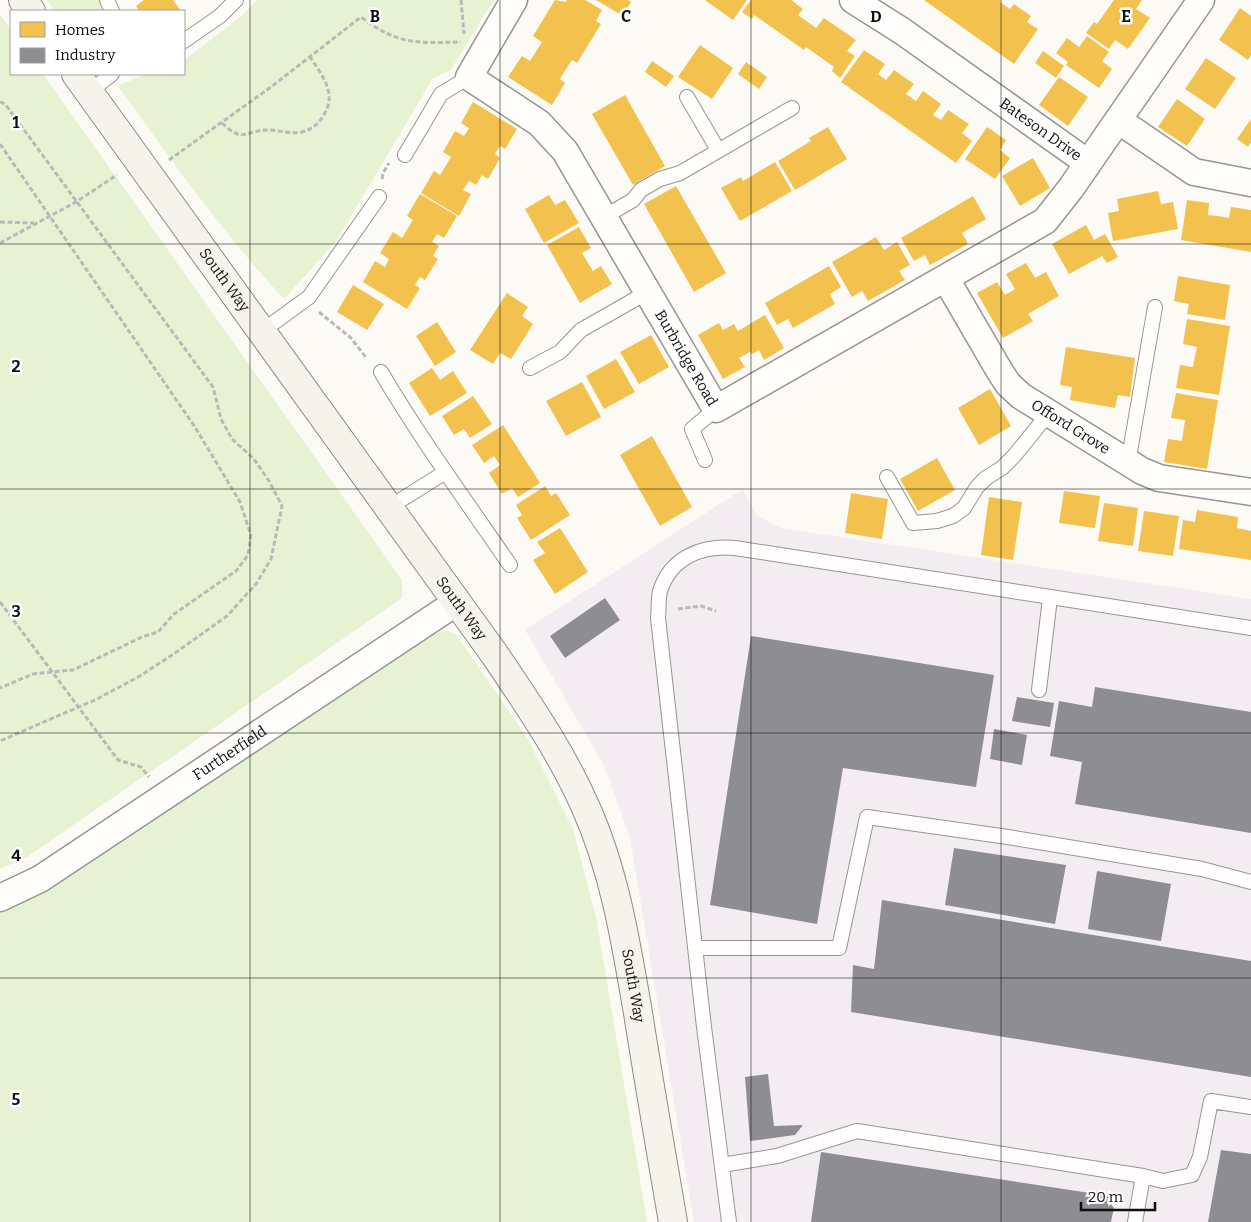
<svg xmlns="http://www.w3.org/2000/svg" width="1251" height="1222" font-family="Bitter,serif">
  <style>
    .industrial { fill: #f3edf1 }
    .green { fill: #e7f2d2 }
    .homes { fill: #f2c14e }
    .industry { fill: #8d8d92 }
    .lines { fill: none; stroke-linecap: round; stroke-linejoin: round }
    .lane-casing { stroke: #969592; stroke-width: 16 }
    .street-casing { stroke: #969592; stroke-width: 29 }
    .secondary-casing { stroke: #8c8b89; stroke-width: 30 }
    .path { stroke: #b9b9b8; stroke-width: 3; stroke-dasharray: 5 2.5; stroke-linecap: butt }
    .lane { stroke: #fffefd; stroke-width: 14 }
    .street { stroke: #fffefd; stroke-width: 26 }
    .secondary { stroke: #f5f3ea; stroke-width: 28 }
    .grid { fill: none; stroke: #0f0f0f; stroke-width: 1; stroke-opacity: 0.55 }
    .labels { text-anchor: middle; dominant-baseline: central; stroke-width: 5; stroke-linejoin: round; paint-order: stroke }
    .street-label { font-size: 15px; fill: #0f0f0f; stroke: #fff }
    .grid-label { font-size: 16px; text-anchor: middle; font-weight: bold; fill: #0f0f0f; stroke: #fff; stroke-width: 5; stroke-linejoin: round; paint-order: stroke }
  </style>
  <rect width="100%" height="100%" fill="#fcfaf4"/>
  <path class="industrial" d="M743 489 756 515 781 528 1251 599V1222H694L630 838 605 767 525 630Z"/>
  <path class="green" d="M47 0H100L106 11H55Z
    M257 0H494L450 71 433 78 337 240 284 299C223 233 171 160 118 86L146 74H184V60L243 15Z
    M0 15 11 30V74H43L402 580V598L27 857 0 869Z
    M446 631 455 633 528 739 573 829 596 917 647 1222H0V908L428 635Z"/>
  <path class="homes" d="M144 0H173L181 11H139L136 6Z
    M555 0 566 2 567 0H585L602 10 596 21 601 24 577 63 572 60 566 69 560 79 565 83 552 105 508 77 522 56 530 61 542 42 533 36Z
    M596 0H628L631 2 623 16Z
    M705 0H747L733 20Z
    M751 0H791L803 9 798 15 816 28 824 18 856 40 847 51 855 56 840 78 832 71 834 67 806 47 804 50 754 15 752 19 742 12Z
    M924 0H1001L1000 2 1010 9 1014 4 1031 16 1027 22 1038 29 1014 64Z
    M1114 0H1142L1136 9 1150 18 1128 49 1115 40 1109 49 1086 33 1094 22 1097 24Z
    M1240 8 1251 16V55L1248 60 1219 40Z
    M1087 36 1109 52 1102 61 1112 69 1099 88 1066 65 1068 62 1056 53 1067 38 1079 47Z
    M700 45 733 68 712 99 678 77Z
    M864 50 885 64 878 74 886 80 894 70 914 84 906 94 916 101 923 91 941 104 933 115 941 120 948 110 969 124 962 133 972 141 956 163 841 82Z
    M1043 51 1064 66 1056 78 1035 63Z
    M1206 58 1236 78 1215 109 1185 89Z
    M652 61 674 76 666 87 645 72Z
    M746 62 767 77 759 89 738 74Z
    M1059 77 1088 97 1068 126 1039 105Z
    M625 95 665 166 633 185 592 114Z
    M1177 99 1205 119 1187 146 1158 127Z
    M473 102 517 129 505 149 500 146 495 154 500 158 488 179 482 175 476 185 469 181 463 190 471 194 459 216 421 193 434 171 440 175 451 157 443 152 455 131 464 136 469 128 461 123Z
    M1251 119V142L1248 147 1237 139Z
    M828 127 847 159 795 190 778 161 811 141 809 138Z
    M987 127 1006 140 1000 150 1010 158 995 179 965 159Z
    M1033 158 1050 188 1020 206 1002 176Z
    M775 162 792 191 740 221 721 188 741 177 743 181Z
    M676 186 726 273 694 292 644 204Z
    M1158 191 1161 204 1173 202 1178 229 1113 241 1108 213 1119 211 1117 199Z
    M420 194 457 216 444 238 437 234 432 242 439 246 433 256 438 259 425 280 420 277 415 285 420 288 407 309 363 282 375 261 385 267 389 259 380 253 393 232 402 238 413 220 407 216Z
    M549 195 555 205 565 200 579 223 544 243 525 209Z
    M973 196 986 219 962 233 968 244 930 265 925 255 914 261 901 238Z
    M1187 200 1209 203 1208 215 1218 216 1229 218 1231 207 1251 210V252L1181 240Z
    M1086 225 1094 240 1105 234 1118 257 1107 263 1102 256 1069 274 1052 244Z
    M579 227 591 248 582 253 593 271 601 266 612 284 580 303 547 245Z
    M876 237 884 250 897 242 910 265 899 271 905 280 868 301 862 291 852 297 832 262Z
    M1026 263 1035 278 1046 272 1059 296 1028 314 1033 321 1003 338 977 293 997 282 1005 295 1015 289 1006 274Z
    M829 266 841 287 830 294 835 304 793 328 788 319 777 325 765 303Z
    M1178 276 1230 285 1225 320 1187 314 1189 304 1174 301Z
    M353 285 384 304 367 330 337 312Z
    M507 293 528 307 522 316 533 324 511 359 500 353 493 364 470 350Z
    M765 315 784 348 764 360 759 350 752 354 750 352 739 358 745 367 723 379 698 335 719 323 723 330 734 324 738 331Z
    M1187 319 1230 326 1219 395 1176 388 1180 365 1193 367 1195 356 1197 347 1183 344Z
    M437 322 456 352 435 366 416 336Z
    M651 335 669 367 639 384 620 352Z
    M1066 347 1135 358 1130 397 1118 395 1115 408 1070 400 1072 387 1060 385Z
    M616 359 635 392 604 409 586 376Z
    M432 368 440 380 453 371 467 393 430 416 409 383Z
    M582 382 601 417 566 436 546 401Z
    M990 389 1011 426 979 445 958 408Z
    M1176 393 1218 400 1207 469 1164 462 1168 439 1182 441 1185 420 1171 418Z
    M473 396 492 424 470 438 464 429 454 435 442 416Z
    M503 425 540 483 518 497 512 488 502 494 489 473 500 465 494 456 484 463 472 445Z
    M652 436 692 507 660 526 620 455Z
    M937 458 955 490 918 511 900 479Z
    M545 486 551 496 556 493 570 515 531 540 517 518 522 515 516 505Z
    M1064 491 1100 496 1095 528 1059 523Z
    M851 493 888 499 882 539 845 533Z
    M989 497 1022 502 1013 560 981 555Z
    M1104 503 1138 508 1133 546 1098 541Z
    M1197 510 1238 517 1237 528 1251 531V560L1179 549 1183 520 1195 522Z
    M1144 511 1179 516 1173 556 1138 551Z
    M560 528 588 572 555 594 533 560 545 553 537 542Z"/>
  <path class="industry" d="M605 598 620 620 565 658 550 636Z
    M751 636 994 675 976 787 843 768 817 924 710 905Z
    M1095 687 1251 712V833L1075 804 1082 762 1050 756 1059 701 1092 707Z
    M1017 697 1054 703 1050 727 1012 721Z
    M994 729 1027 735 1022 765 990 759Z
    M954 848 1066 865 1055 924 945 905Z
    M1097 871 1171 884 1161 941 1088 929Z
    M882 900 1251 961V1077L851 1012 853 965 874 969Z
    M768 1074 774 1126 803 1125 795 1135 750 1141 745 1077Z
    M1221 1150 1251 1154V1222H1208Z
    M821 1152 1116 1197 1111 1222H811Z"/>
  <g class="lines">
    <defs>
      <path id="lane" d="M107 0 112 11
        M184 41 220 16 236 0
        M89 92 112 74
        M687 97 718 150
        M405 155 441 94 469 77
        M604 217 633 200 641 190 660 179 680 173 792 108
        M261 332 309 297 379 197
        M530 368 560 352 581 330 648 292
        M381 372C420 438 466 501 510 565
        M705 460 692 429 716 409
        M1128 463 1155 307
        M887 477 913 523 937 521 953 516 964 508 977 487 986 478 1002 468 1014 456 1049 413
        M388 508 444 473
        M1039 690 1050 598
        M696 948H839L867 817 1008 837 1202 869 1251 882
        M722 1165 777 1156 857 1131 1143 1176
        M729 1222 704 1027 658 618C659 610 658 599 660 591 671 557 702 545 735 548L1251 628
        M1135 1222 1143 1176 1163 1181 1192 1175 1200 1157 1211 1101 1251 1107"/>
      <g id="street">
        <path id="s1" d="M514 0 469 77 539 123 565 151 716 409 1045 221 1071 188 1201 0"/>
        <path id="s2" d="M853 0 902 31 1088 163"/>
        <path d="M1118 120 1194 172 1251 183"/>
        <path id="s3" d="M946 279 999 370 1008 384 1021 396 1142 471 1159 478 1251 492"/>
        <path id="s4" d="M0 898 40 879 457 602"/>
      </g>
      <g id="secondary">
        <path d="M23 0 31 11"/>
        <path id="s5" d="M76 74 495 655C528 704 562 753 586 808 615 873 626 943 638 1013 649 1083 661 1152 673 1222"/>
      </g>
    </defs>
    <use href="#lane" class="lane-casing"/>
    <use href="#street" class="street-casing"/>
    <use href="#secondary" class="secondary-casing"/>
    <path class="path" d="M461 0 464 34
      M0 102 5 104 213 387 221 419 232 439 254 459 269 481 282 506 271 559 256 584 227 616 175 653 140 676 97 699 0 741
      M222 123C245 145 245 129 271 130 281 131 292 134 302 132 312 129 318 125 323 116 338 94 322 75 310 57
      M0 144 195 427 240 502 251 535 248 555 236 571 174 614 158 632 142 637 73 670 33 674 0 688
      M169 160 271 87 361 17C398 45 416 43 461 42
      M382 179 383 173 389 163
      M0 222 34 223
      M0 243 76 202 117 175
      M319 312 351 338 367 359
      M0 602 118 760 141 767 149 777
      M678 609 701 606 716 611"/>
    <use href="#lane" class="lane"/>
    <use href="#street" class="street"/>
    <use href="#secondary" class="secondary"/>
  </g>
  <path class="grid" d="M250 0V1222M500 0V1222M751 0V1222M1001 0V1222M0 244H1251M0 489H1251M0 733H1251M0 978H1251"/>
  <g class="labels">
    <g class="street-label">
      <text stroke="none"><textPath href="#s2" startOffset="228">Bateson Drive</textPath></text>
      <text stroke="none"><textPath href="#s5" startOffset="254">South Way</textPath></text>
      <text stroke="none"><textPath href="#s1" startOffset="451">Burbridge Road</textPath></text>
      <text stroke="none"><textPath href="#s3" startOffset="198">Offord Grove</textPath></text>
      <text stroke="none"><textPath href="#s5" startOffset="659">South Way</textPath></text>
      <text stroke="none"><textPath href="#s4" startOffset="272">Furtherfield</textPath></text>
      <text stroke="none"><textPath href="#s5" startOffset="1079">South Way</textPath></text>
    </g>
  </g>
  <g class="grid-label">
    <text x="375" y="22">B</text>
    <text x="626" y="22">C</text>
    <text x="876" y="22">D</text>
    <text x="1126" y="22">E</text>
    <text x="16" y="128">1</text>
    <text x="16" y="372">2</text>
    <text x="16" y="617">3</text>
    <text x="16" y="861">4</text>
    <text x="16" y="1105">5</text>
  </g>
  <rect x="10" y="10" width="175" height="65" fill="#ffffff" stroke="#9f9f9f"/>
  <rect x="20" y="22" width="25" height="15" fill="#f2c14e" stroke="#9f9f9f"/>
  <text x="55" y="35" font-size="15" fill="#0f0f0f">Homes</text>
  <rect x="20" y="48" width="25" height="15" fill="#8d8d92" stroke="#9f9f9f"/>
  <text x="55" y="60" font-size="15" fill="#0f0f0f">Industry</text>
  <path d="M1081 1202v8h74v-8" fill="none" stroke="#0f0f0f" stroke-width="2.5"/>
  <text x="1088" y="1202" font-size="15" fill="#0f0f0f" stroke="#ffffff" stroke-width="4" paint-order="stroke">20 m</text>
</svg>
